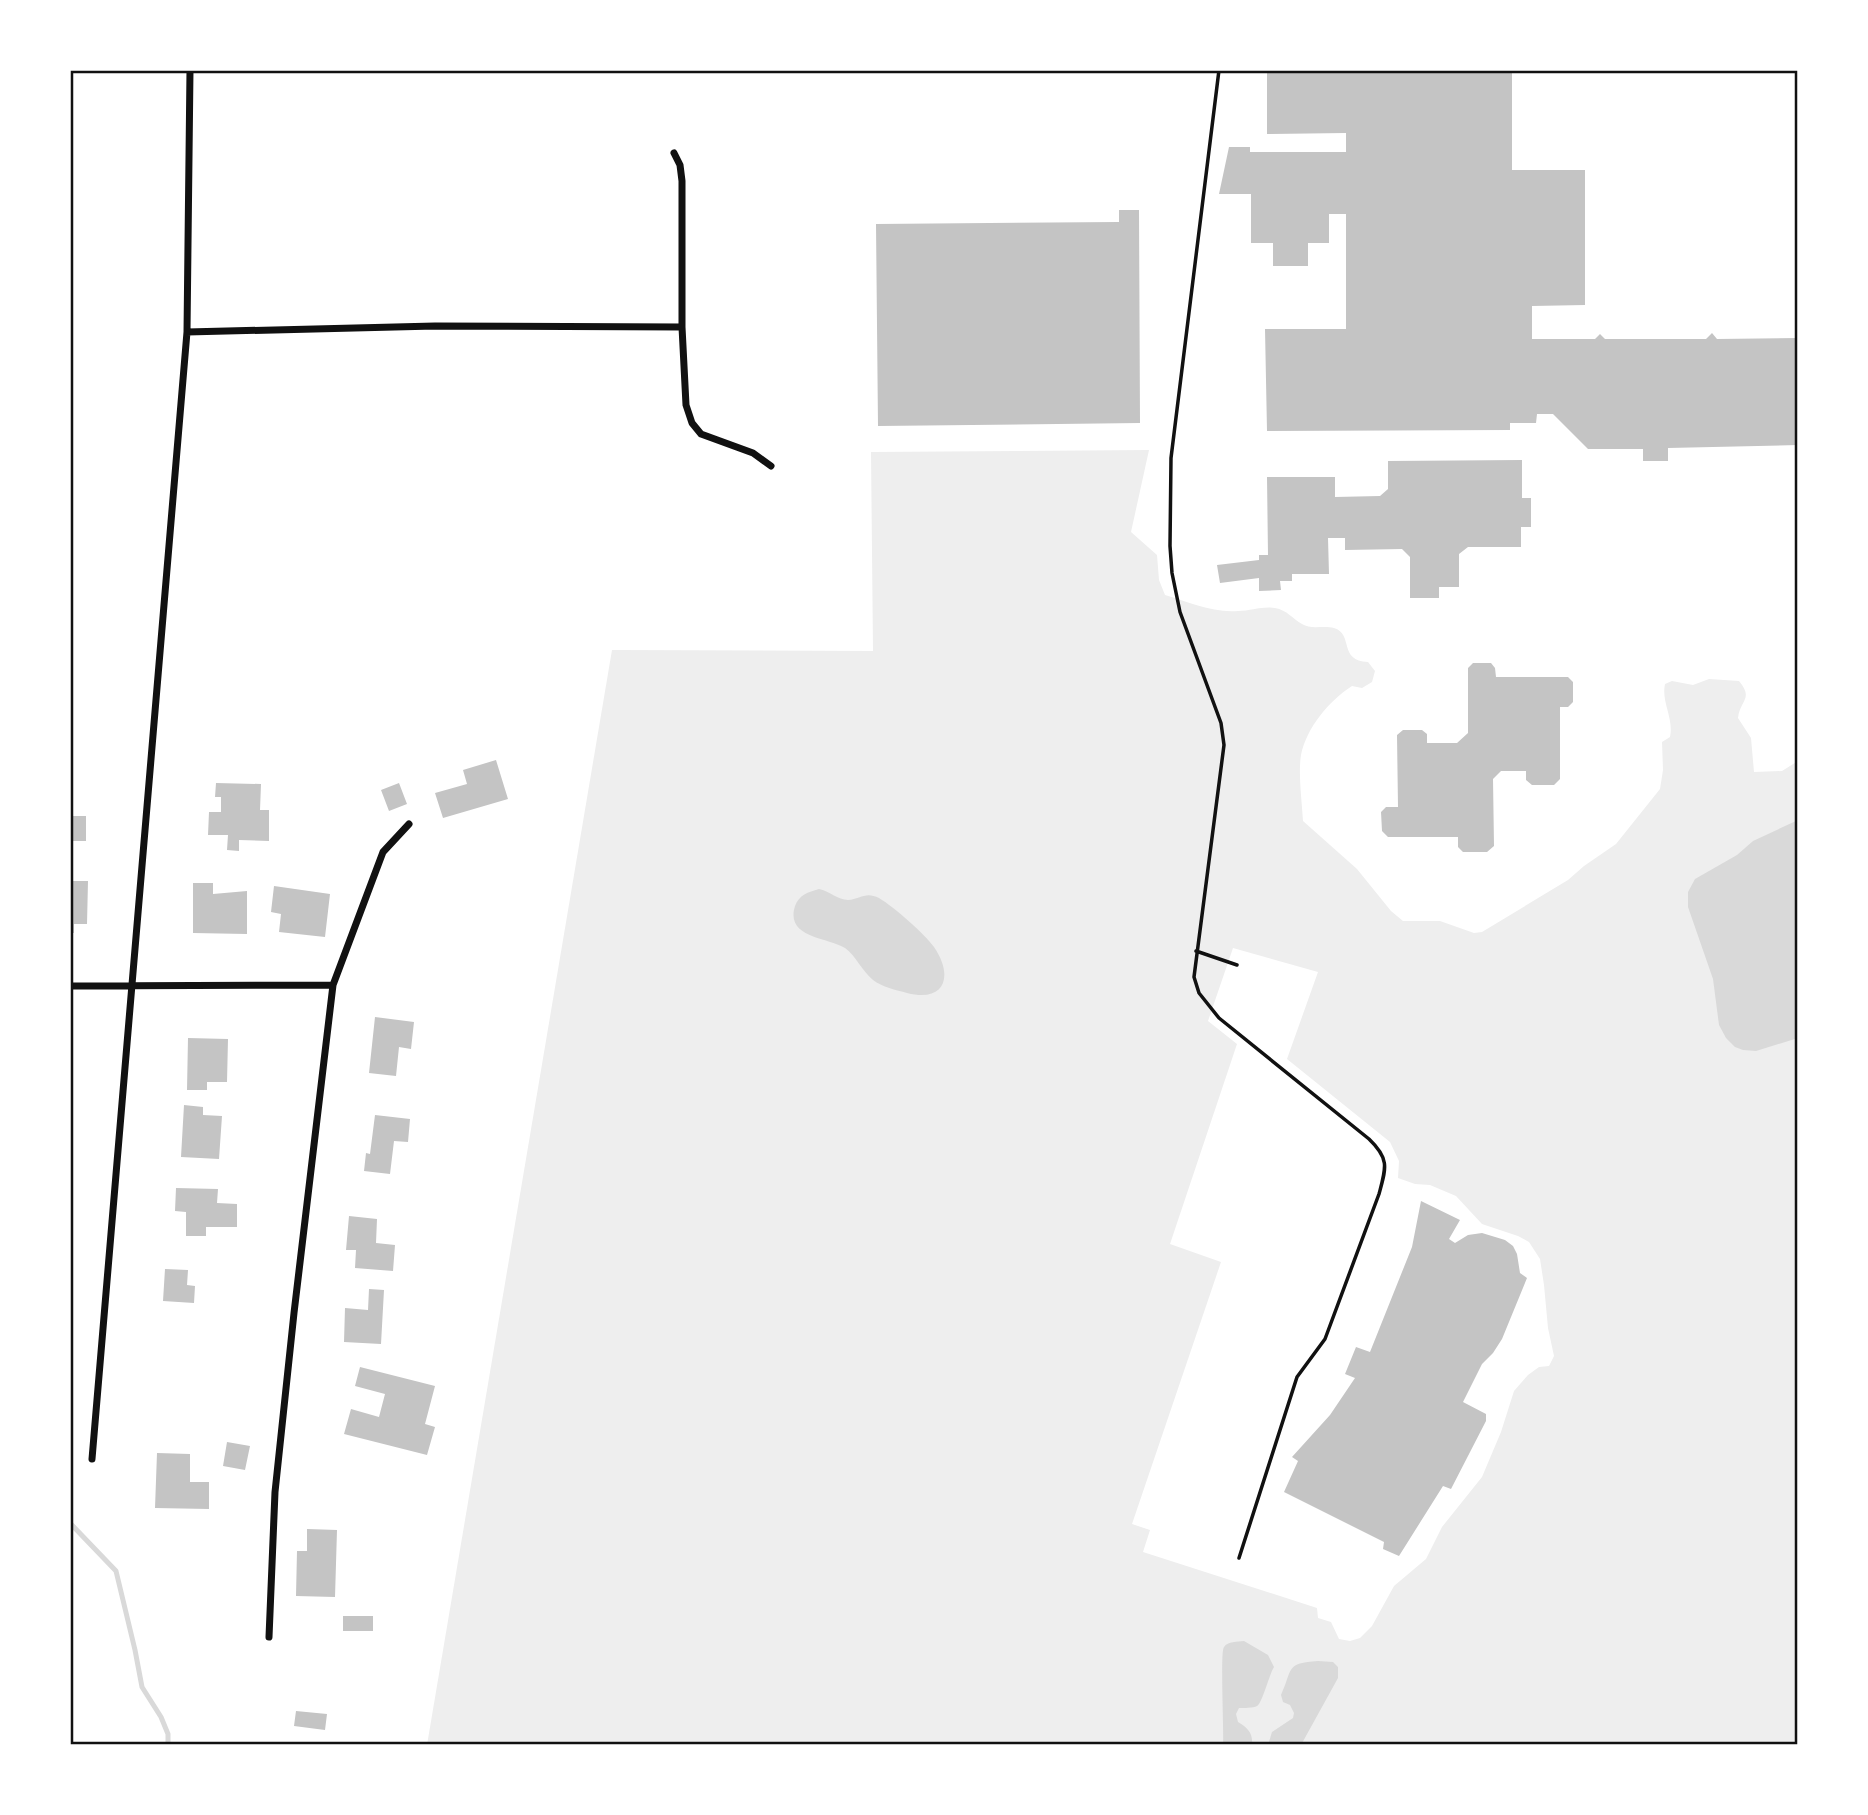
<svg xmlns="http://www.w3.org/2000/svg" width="1868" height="1815" font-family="'Varela Round',sans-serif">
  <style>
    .green { fill: #eee; fill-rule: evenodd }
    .water { fill: #d9d9d9 }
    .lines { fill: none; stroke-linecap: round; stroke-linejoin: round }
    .stream { stroke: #d9d9d9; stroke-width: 5 }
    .building { fill: #c4c4c4 }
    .service { stroke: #111; stroke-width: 3.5 }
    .minor { stroke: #111; stroke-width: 7 }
    .neatline { fill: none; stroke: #111; stroke-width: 2.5 }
  </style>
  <rect width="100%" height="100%" fill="#fff"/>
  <path class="green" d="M1149 450 1131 532 1157 555 1159 580 1165 595C1189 602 1212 613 1238 611 1251 611 1262 606 1275 608 1287 610 1293 619 1302 624 1311 630 1324 625 1334 628 1354 634 1338 661 1368 662L1375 671 1372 682 1362 688 1352 686C1329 701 1307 727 1301 755 1298 773 1302 802 1303 821L1357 869 1391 911 1403 921H1440L1474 933 1482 932 1568 880 1584 866 1616 844 1660 789 1663 770 1662 742 1670 737C1674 718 1661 702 1665 684L1672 681 1693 685 1709 679 1739 681C1754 699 1740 700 1738 718L1751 738 1754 772 1782 771 1798 761V1745H427L612 650 873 651 871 452ZM1233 948 1318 972 1287 1059 1390 1142 1399 1161 1398 1178 1415 1184 1430 1185 1456 1196 1482 1224 1518 1236 1529 1242 1540 1259 1544 1285 1548 1328 1554 1356 1549 1366 1539 1367 1528 1375 1514 1391 1501 1432 1482 1477 1442 1527 1426 1559 1394 1586 1372 1626 1360 1638 1350 1641 1339 1639 1331 1622 1318 1618 1317 1608 1143 1552 1150 1530 1132 1524 1221 1262 1170 1244 1237 1044 1208 1021Z"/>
  <path class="water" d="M1798 820V1038L1756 1051 1743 1050 1735 1047 1726 1038 1719 1025 1713 979 1688 907V892L1695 879 1737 855 1753 841Z
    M819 889C829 891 838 900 848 900 860 899 866 891 879 898 894 907 924 933 934 947 954 976 945 1003 907 993 896 990 882 987 873 980 862 971 856 956 845 948 827 937 785 938 795 906 799 895 808 892 819 889Z
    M1244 1641 1268 1655 1274 1667C1269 1675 1262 1704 1257 1706 1253 1708 1244 1708 1239 1708L1236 1714 1238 1722C1248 1728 1253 1733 1252 1745H1223C1224 1730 1220 1651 1224 1647 1228 1641 1237 1642 1244 1641Z
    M1318 1661 1333 1662 1338 1667V1678L1301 1745H1268L1272 1732 1293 1718 1294 1713 1290 1705 1283 1702 1281 1695C1293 1669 1285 1663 1318 1661Z"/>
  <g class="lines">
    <path class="stream" d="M70 1523 116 1571 135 1650 142 1687 161 1717 168 1734V1745"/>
  </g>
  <path class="building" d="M1267 70H1512V170H1585V305L1532 306V339H1595L1600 334 1605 339H1706L1712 333 1717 339 1798 338V445L1668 448V461H1643V449H1588L1553 414H1537L1536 423H1510V430L1267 431 1265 329H1346V214H1329V243H1308V266H1273V243H1251V194H1219L1229 147H1250V152H1346V133L1267 134Z
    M1119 210H1139L1140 423 878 426 876 224 1119 222Z
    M1522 460V498H1531V527H1521V547H1468L1459 554V587H1439V598H1410V557L1402 549 1345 550V538H1328L1329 574H1292V581H1280L1281 590 1259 591V578L1220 583 1217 565 1259 560V555H1268L1267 477H1335V497L1380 496 1388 489V461Z
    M1473 663H1491L1495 668 1496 677H1568L1573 682V702L1568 707H1560V779L1554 785H1532L1526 780V771H1501L1493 779 1494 846 1487 852H1463L1458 847V837H1388L1382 831 1381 812 1386 807H1398L1397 735 1403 730H1422L1427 734V743H1457L1468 733V668Z
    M496 760 508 799 443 818 435 793 467 784 463 770Z
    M216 783 261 784 260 810H269V841L239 840V851L227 850 228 835H208L209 812H221V797H215Z
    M399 783 407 804 389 811 381 790Z
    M70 816H86V841H70Z
    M70 881H88L87 924H74V933H70Z
    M193 883H213V894L247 891V934L193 933Z
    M274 886 330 894 325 937 279 932 281 914 271 912Z
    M375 1017 414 1022 411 1049 399 1047 396 1076 369 1073Z
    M188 1038 228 1039 227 1082H207V1090H187Z
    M184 1105 203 1107V1115L222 1116 219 1159 181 1157Z
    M375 1115 410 1119 408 1142 394 1141 390 1174 364 1171 366 1153 370 1154Z
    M176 1188 218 1189 217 1203 237 1204V1227H206V1236H186V1212L175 1211Z
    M1421 1201 1460 1220 1449 1239 1455 1243 1468 1235 1482 1233 1505 1240 1513 1246 1517 1254 1520 1273 1527 1278 1502 1339 1493 1353 1482 1364 1463 1402 1486 1414V1421L1451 1489 1443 1486 1399 1556 1383 1549 1384 1542 1284 1492 1298 1461 1292 1457 1330 1415 1355 1378 1345 1374 1356 1347 1370 1352 1412 1247Z
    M349 1216 377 1219 376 1243 395 1245 393 1271 355 1268 356 1250H346Z
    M165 1269 188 1270 187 1285 195 1286 194 1303 163 1301Z
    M369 1289 384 1290 381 1344 344 1342 345 1308 368 1310Z
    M360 1367 435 1386 425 1424 435 1427 427 1455 344 1434 351 1409 379 1417 385 1394 355 1386Z
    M227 1442 250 1446 245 1470 223 1466Z
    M157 1453 190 1454V1482H209V1509L155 1508Z
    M307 1529 337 1530 335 1597 296 1596 297 1551H307Z
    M343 1616H373V1631H343Z
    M296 1711 327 1714 325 1730 294 1726Z"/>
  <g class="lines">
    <path class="service" d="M1219 70 1171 458 1170 546 1172 573 1180 612 1221 723 1224 745 1194 977 1199 993 1219 1018 1369 1139C1390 1159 1386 1168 1379 1194L1325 1339 1297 1377 1239 1558
      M1196 951 1237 965"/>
    <path class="minor" d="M674 153 680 165 682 181V327L686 405 692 423 701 434 753 453 771 466
      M187 332 435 326 682 327
      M70 986 333 985
      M92 1459 187 332 190 70
      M269 1637 275 1492 294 1313 333 985 383 852 409 824"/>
  </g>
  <rect width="1868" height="1815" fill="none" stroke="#ffffff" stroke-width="144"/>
  <rect x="72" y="72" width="1724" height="1671" class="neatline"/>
</svg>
